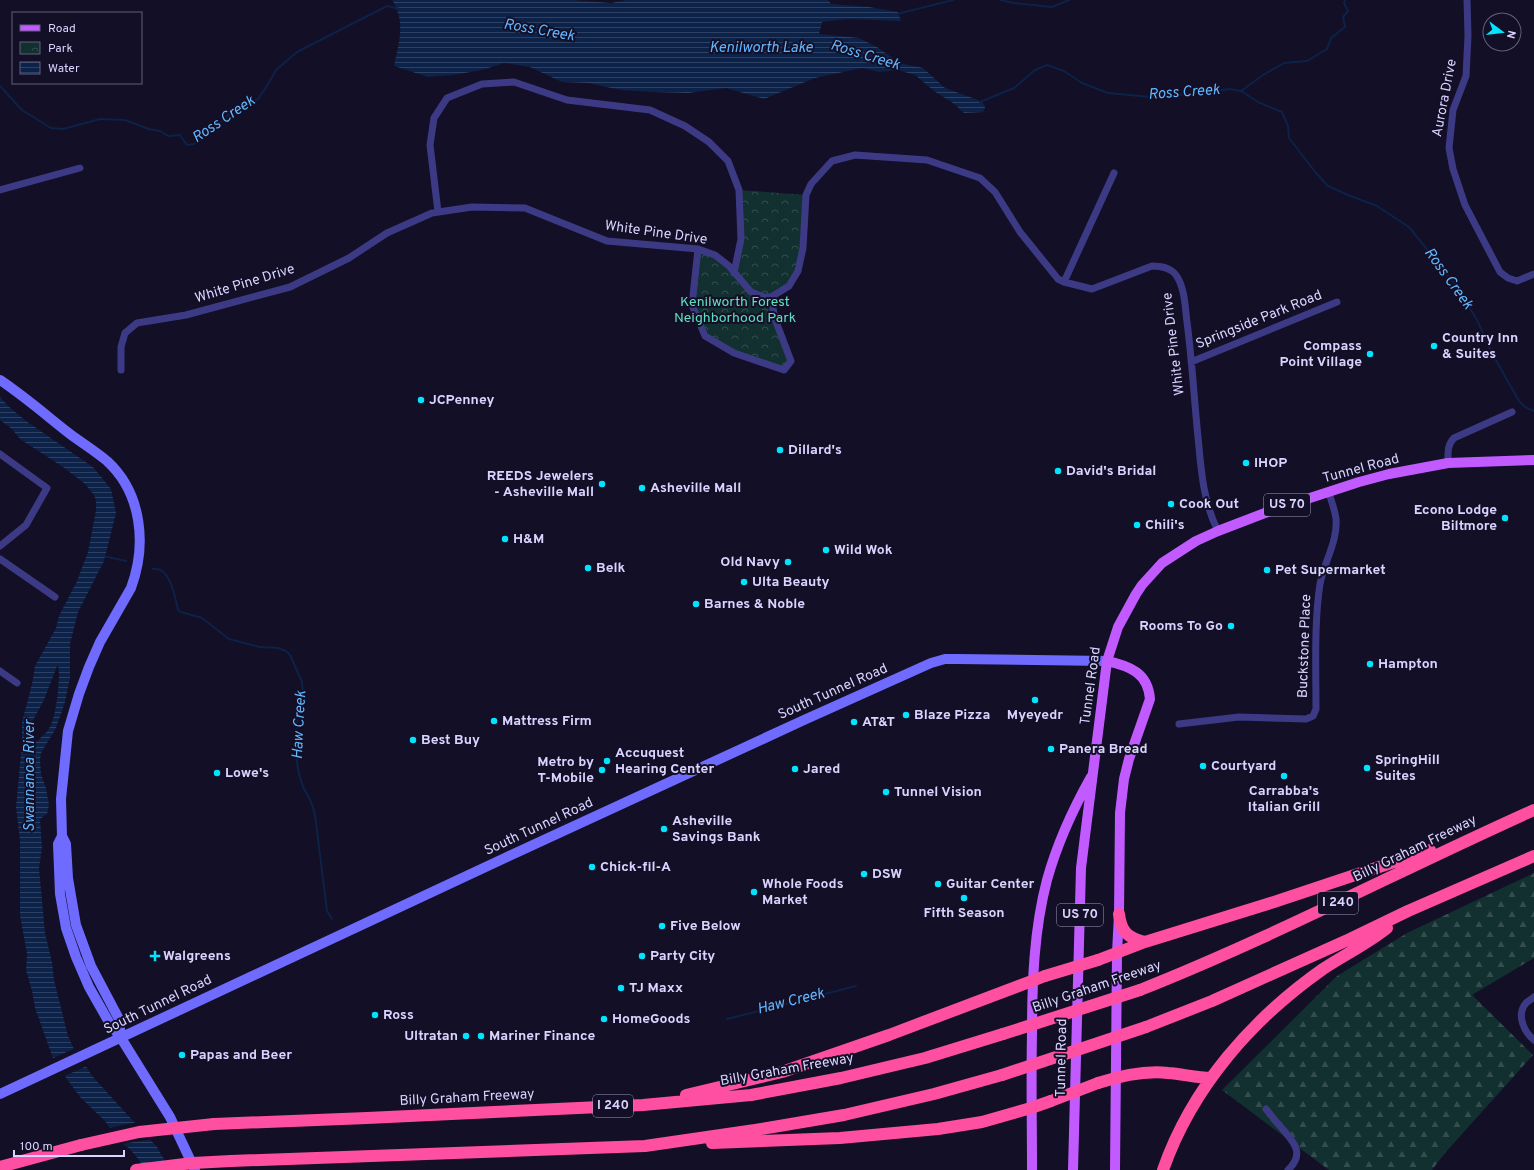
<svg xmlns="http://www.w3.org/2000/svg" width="1534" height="1170" font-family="Overpass,sans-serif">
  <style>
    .forest { fill: url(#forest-firs) }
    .park { fill: url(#park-crowns) }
    .water { fill: url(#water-rules); fill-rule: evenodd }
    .pier { fill: #130f26 }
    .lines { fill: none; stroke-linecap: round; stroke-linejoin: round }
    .stream { stroke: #0c2248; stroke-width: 2 }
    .street { stroke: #3d3a85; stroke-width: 7 }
    .secondary { stroke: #6f6bff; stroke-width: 10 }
    .primary { stroke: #c25bff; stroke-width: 10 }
    .highway { stroke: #ff4fa3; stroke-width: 12 }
    .highway-bridge { stroke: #ff4fa3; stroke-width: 12 }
    .poi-dot { fill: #00e5ff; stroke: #130f26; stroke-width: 1.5 }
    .labels { text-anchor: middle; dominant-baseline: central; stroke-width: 4; stroke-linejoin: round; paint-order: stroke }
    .shield { fill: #130f26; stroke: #9e99be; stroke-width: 1 }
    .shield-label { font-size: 13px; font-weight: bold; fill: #d9d4ff }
    .street-label { font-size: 14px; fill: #d9d4ff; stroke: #130f26 }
    .park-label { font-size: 14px; fill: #5fe0c0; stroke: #130f26 }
    .poi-label { font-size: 14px; font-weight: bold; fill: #d9d4ff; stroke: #130f26; text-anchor: start }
    .water-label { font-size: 15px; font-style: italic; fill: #62b6ff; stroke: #130f26 }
  </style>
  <defs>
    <pattern id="forest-firs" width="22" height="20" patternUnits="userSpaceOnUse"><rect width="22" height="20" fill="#12302f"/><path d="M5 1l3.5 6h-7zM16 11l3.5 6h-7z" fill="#344d4e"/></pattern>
    <pattern id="park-crowns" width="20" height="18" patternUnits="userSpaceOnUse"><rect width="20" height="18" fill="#12302f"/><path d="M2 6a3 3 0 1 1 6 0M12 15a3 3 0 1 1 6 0" fill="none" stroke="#344d4e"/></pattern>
    <pattern id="water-rules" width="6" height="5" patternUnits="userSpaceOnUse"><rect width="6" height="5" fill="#0c2248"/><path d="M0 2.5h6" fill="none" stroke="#2f4163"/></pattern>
  </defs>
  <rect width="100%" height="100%" fill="#130f26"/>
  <path class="forest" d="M1534 873V958L1472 995 1533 1055 1445 1153 1432 1170H1329L1222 1090 1337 976 1407 933Z"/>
  <path class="park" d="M739 190 806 195 803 248 789 286 771 297 791 361 784 370 734 353 705 336 692 305 698 249 737 267Z"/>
  <path class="water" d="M392 0H572L611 3 627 0H828L831 4 869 7 898 12 901 21 848 19 822 22 819 34 859 38 877 47 900 63 923 68 945 88 978 100 984 104 985 108 983 112 964 113 953 103 934 91 915 75 898 70 879 72 862 68 815 78 764 99 726 88 688 93 654 92 621 90 588 83 562 82 530 67 504 63 482 70 453 75 428 77 394 66C399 42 406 22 392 0Z
    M0 397 8 406 26 421 93 467 111 489 116 513 104 561 78 612 70 644V678L65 702 56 728 41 753 40 760 41 774 46 788 49 805 47 814 40 819 42 848 39 868 45 933 52 962 54 980 68 1036 74 1049 93 1077 157 1147 165 1161 142 1164 130 1149 120 1142 105 1121 80 1097 54 1061 35 1008 32 991 26 970 27 954 20 915V840L16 807 22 744V722L32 684 35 666 56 628 59 616 77 581 88 552 96 510V501L94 495 85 484 63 467 20 439 12 429 0 420ZM57 666H58C61 675 56 718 50 727 47 733 42 735 38 741H36L31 729 32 722 44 700Z"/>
  <path class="pier" d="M76 1048 87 1066 62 1077 51 1059Z
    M138 1122 153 1139 121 1144 108 1128Z"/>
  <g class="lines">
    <path class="stream" d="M1000 0 1014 3 1052 7 1069 0
      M897 14 953 0
      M0 86 22 110 51 128 63 129 100 119 125 120 149 129 160 131 168 136 180 135 187 145 194 144 214 131 228 115 258 99 267 86 276 70 297 52 387 6 400 9
      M1241 91 1263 75 1284 63 1307 61 1327 49 1331 38 1345 27 1343 17 1348 11 1344 3 1345 0
      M980 102 1014 88 1035 70 1047 65 1064 71 1082 83 1108 93 1151 97 1196 94 1229 89 1241 91 1258 102 1282 112 1288 126 1289 138 1316 173 1328 186 1348 195 1377 206 1409 227 1454 283 1477 320 1493 355 1519 401 1525 407 1534 411
      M103 556 126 561
      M153 569C170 566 175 597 178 610L181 612 202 618 229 639 260 647 278 648 286 651 290 655 302 682 304 708 303 715 298 718C294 740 295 768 304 789 306 793 309 796 310 800 312 804 314 810 315 815L327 911 332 919
      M727 1019 856 986"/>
    <path class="street" d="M1467 0 1468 36 1466 76 1453 110 1449 148 1453 169 1465 205 1500 272 1508 278 1517 281 1534 274
      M0 190 80 168
      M438 212 430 145 434 118 447 98 482 84 514 82 567 100 650 110 685 126 709 142 728 161 739 190 741 239 734 273
      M698 249 692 305 705 336 734 353 784 370 791 361 775 319 771 297
      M1064 282 1114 173
      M1191 362 1337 302
      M121 370V347L125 333 137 323 186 315 290 287 349 258 387 233 432 213 472 207 525 208 607 241 698 249 715 255 729 266 751 292 764 297H771L789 286 798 271 803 248 806 195 811 184 832 161 855 155 927 160 980 178 995 192 1020 232 1058 279 1064 282 1092 289 1152 266C1161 266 1170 267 1176 275 1185 288 1185 307 1187 322 1192 360 1194 398 1198 437 1201 469 1203 502 1218 531
      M0 454 47 488 26 525 0 546
      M1448 463C1448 453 1447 445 1454 438L1512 412
      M0 559 55 597
      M0 671 17 683
      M1179 724 1239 717 1306 719 1313 716 1316 709C1316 669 1314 622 1320 584 1324 562 1338 541 1336 519 1335 510 1331 501 1329 492
      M1534 997C1532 999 1528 1001 1526 1003 1516 1015 1524 1032 1534 1040
      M1266 1109C1271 1115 1275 1121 1280 1126 1293 1141 1306 1153 1288 1170"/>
    <path class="secondary" d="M0 380C24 396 47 416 70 434 82 443 95 451 107 461 142 493 147 545 131 588L100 642 89 667 79 694 68 731 61 799 62 836 66 844 68 878 76 925 91 966 119 1019 121 1038
      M62 836 58 844 60 894 66 928 76 957 89 987 110 1024 121 1038 170 1117 195 1170
      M0 1094 507 857 804 720 931 663 945 659H957L1107 661"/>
    <path class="primary" d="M1107 661C1130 666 1148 673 1150 699L1129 759 1124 779 1120 813 1119 914 1117 953 1115 1170
      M1032 1170C1032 1124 1031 1079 1032 1033 1032 983 1034 929 1047 880 1057 844 1073 809 1091 777
      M1073 1170 1081 868 1107 661 1118 627 1136 594 1142 585 1162 563 1196 541 1218 531 1270 511 1359 482 1389 474 1448 463 1534 460"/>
    <path class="highway" d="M1119 914C1121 932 1128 938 1145 942
      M1098 960 1145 942 1274 902 1430 850
      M1140 990C1274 937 1402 869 1534 810
      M1146 1027 1212 1001 1350 939 1408 911 1534 856
      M1098 1083C1120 1076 1144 1070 1168 1073 1183 1074 1196 1078 1211 1078
      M686 1095 782 1072 889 1035 1045 976
      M214 1124 367 1118 643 1105 751 1095 841 1078 925 1058 1003 1034
      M712 1143 840 1138 938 1129 982 1122 1031 1108 1051 1101
      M231 1161 645 1146 755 1130 844 1115 934 1094 1002 1075
      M0 1167 81 1145
      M1163 1170C1192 1087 1252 1019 1323 969 1344 955 1367 944 1387 928"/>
    <path class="highway-bridge" d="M1045 976 1098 960
      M1003 1034 1140 990
      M1002 1075 1146 1027
      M1051 1101 1098 1083
      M81 1145 139 1132 214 1124
      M136 1170 193 1163 231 1161"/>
  </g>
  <g class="poi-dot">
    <circle cx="1434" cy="346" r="4"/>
    <circle cx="1370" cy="354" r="4"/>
    <circle cx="421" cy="400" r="4"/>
    <circle cx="780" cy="450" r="4"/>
    <circle cx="1246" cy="463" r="4"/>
    <circle cx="1058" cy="471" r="4"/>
    <circle cx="602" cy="484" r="4"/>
    <circle cx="642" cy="488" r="4"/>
    <circle cx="1171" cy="504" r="4"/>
    <circle cx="1505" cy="518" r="4"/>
    <circle cx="1137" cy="525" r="4"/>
    <circle cx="505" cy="539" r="4"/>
    <circle cx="826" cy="550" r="4"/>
    <circle cx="788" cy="562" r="4"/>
    <circle cx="588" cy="568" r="4"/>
    <circle cx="1267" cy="570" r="4"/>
    <circle cx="744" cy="582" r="4"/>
    <circle cx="696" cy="604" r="4"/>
    <circle cx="1231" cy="626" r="4"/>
    <circle cx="1370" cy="664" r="4"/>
    <circle cx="1035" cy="700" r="4"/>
    <circle cx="906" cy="715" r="4"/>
    <circle cx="494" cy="721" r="4"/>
    <circle cx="854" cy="722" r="4"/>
    <circle cx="413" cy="740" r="4"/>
    <circle cx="1051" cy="749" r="4"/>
    <circle cx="607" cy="761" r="4"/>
    <circle cx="1203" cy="766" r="4"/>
    <circle cx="1367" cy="768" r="4"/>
    <circle cx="795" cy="769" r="4"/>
    <circle cx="602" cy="770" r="4"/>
    <circle cx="217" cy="773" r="4"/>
    <circle cx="1284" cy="776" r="4"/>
    <circle cx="886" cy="792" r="4"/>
    <circle cx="664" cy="829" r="4"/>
    <circle cx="592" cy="867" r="4"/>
    <circle cx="864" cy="874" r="4"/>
    <circle cx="938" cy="884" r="4"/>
    <circle cx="754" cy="892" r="4"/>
    <circle cx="964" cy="898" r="4"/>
    <circle cx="662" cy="926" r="4"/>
    <path d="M153 950h4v4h4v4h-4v4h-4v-4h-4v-4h4z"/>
    <circle cx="642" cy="956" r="4"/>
    <circle cx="621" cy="988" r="4"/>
    <circle cx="375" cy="1015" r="4"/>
    <circle cx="604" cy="1019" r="4"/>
    <circle cx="466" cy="1036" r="4"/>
    <circle cx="481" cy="1036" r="4"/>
    <circle cx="182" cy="1055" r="4"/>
  </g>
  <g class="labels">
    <g class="shield">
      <rect x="1264" y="494" width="46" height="22" rx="3"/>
      <rect x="1318" y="892" width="40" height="22" rx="3"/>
      <rect x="1057" y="904" width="46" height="22" rx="3"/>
      <rect x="593" y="1095" width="40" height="22" rx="3"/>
    </g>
    <g class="shield-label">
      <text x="1287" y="505">US 70</text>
      <text x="1338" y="903">I 240</text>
      <text x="1080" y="915">US 70</text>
      <text x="613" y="1106">I 240</text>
    </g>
    <g class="street-label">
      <text transform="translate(1445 98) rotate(-79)">Aurora Drive</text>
      <text transform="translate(656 233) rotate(8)">White Pine Drive</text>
      <text transform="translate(245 284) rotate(-17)">White Pine Drive</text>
      <text transform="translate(1259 320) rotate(-22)">Springside Park Road</text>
      <text transform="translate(1174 344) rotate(-97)">White Pine Drive</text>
      <text transform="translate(1361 469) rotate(-15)">Tunnel Road</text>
      <text transform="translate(1305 646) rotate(-88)">Buckstone Place</text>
      <text transform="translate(1091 686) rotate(-82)">Tunnel Road</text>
      <text transform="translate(833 692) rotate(-24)">South Tunnel Road</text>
      <text transform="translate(539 827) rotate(-25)">South Tunnel Road</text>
      <text transform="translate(1415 849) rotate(-26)">Billy Graham Freeway</text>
      <text transform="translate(1097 987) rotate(-19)">Billy Graham Freeway</text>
      <text transform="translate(158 1005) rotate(-26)">South Tunnel Road</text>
      <text transform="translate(1062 1058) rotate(-89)">Tunnel Road</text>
      <text transform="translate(787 1070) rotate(-10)">Billy Graham Freeway</text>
      <text transform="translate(467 1098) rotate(-3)">Billy Graham Freeway</text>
    </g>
    <g class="park-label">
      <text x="735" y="302">Kenilworth Forest<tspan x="735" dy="16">Neighborhood Park</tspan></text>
    </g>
    <g class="poi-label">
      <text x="1442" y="338">Country Inn<tspan x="1442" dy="16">&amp; Suites</tspan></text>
      <text x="1362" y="346" text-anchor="end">Compass<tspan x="1362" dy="16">Point Village</tspan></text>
      <text x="429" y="400">JCPenney</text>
      <text x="788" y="450">Dillard's</text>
      <text x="1254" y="463">IHOP</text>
      <text x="1066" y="471">David's Bridal</text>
      <text x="594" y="476" text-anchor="end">REEDS Jewelers<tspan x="594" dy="16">- Asheville Mall</tspan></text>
      <text x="650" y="488">Asheville Mall</text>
      <text x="1179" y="504">Cook Out</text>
      <text x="1497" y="510" text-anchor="end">Econo Lodge<tspan x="1497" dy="16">Biltmore</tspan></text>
      <text x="1145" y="525">Chili's</text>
      <text x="513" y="539">H&amp;M</text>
      <text x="834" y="550">Wild Wok</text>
      <text x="780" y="562" text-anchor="end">Old Navy</text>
      <text x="596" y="568">Belk</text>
      <text x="1275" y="570">Pet Supermarket</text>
      <text x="752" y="582">Ulta Beauty</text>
      <text x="704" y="604">Barnes &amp; Noble</text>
      <text x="1223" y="626" text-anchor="end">Rooms To Go</text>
      <text x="1378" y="664">Hampton</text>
      <text x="914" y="715">Blaze Pizza</text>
      <text x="1035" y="715" text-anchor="middle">Myeyedr</text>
      <text x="502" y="721">Mattress Firm</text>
      <text x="862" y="722">AT&amp;T</text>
      <text x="421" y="740">Best Buy</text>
      <text x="1059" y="749">Panera Bread</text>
      <text x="615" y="753">Accuquest<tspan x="615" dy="16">Hearing Center</tspan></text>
      <text x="1375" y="760">SpringHill<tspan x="1375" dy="16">Suites</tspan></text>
      <text x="594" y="762" text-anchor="end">Metro by<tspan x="594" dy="16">T-Mobile</tspan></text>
      <text x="1211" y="766">Courtyard</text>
      <text x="803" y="769">Jared</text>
      <text x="225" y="773">Lowe's</text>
      <text x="1284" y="791" text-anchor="middle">Carrabba's<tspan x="1284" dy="16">Italian Grill</tspan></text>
      <text x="894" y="792">Tunnel Vision</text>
      <text x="672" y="821">Asheville<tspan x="672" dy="16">Savings Bank</tspan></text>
      <text x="600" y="867">Chick-fil-A</text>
      <text x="872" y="874">DSW</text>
      <text x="762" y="884">Whole Foods<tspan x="762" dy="16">Market</tspan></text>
      <text x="946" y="884">Guitar Center</text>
      <text x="964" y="913" text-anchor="middle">Fifth Season</text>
      <text x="670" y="926">Five Below</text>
      <text x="163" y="956">Walgreens</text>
      <text x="650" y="956">Party City</text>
      <text x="629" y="988">TJ Maxx</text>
      <text x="383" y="1015">Ross</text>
      <text x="612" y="1019">HomeGoods</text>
      <text x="458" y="1036" text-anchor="end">Ultratan</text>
      <text x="489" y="1036">Mariner Finance</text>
      <text x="190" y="1055">Papas and Beer</text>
    </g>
    <g class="water-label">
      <text transform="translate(539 31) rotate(10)">Ross Creek</text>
      <text x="761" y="48">Kenilworth Lake</text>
      <text transform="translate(865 56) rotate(17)">Ross Creek</text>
      <text transform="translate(1184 93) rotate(-4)">Ross Creek</text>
      <text transform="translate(224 120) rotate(-34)">Ross Creek</text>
      <text transform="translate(1448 279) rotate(54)">Ross Creek</text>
      <text transform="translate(300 725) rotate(-87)">Haw Creek</text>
      <text transform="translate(30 776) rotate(-90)">Swannanoa River</text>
      <text transform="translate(791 1002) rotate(-14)">Haw Creek</text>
    </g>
  </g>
  <rect x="12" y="12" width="130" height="72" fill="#130f26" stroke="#625e7d"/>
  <rect x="20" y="25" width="20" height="6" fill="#c25bff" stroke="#625e7d"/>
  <text x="48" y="32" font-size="12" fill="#d9d4ff">Road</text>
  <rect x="20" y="42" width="20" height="12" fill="url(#park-crowns)" stroke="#625e7d"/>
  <text x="48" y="52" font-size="12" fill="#d9d4ff">Park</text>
  <rect x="20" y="62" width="20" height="12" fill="url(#water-rules)" stroke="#625e7d"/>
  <text x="48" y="72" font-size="12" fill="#d9d4ff">Water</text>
  <g transform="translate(1502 32) rotate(105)"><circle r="19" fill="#130f26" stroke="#625e7d"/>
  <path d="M0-3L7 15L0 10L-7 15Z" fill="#00e5ff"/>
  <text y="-6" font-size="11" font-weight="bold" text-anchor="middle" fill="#d9d4ff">N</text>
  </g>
  <path d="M14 1150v6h110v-6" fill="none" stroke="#d9d4ff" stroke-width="2"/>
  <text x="20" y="1150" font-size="12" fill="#d9d4ff" stroke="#130f26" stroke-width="3" paint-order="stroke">100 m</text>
</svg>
